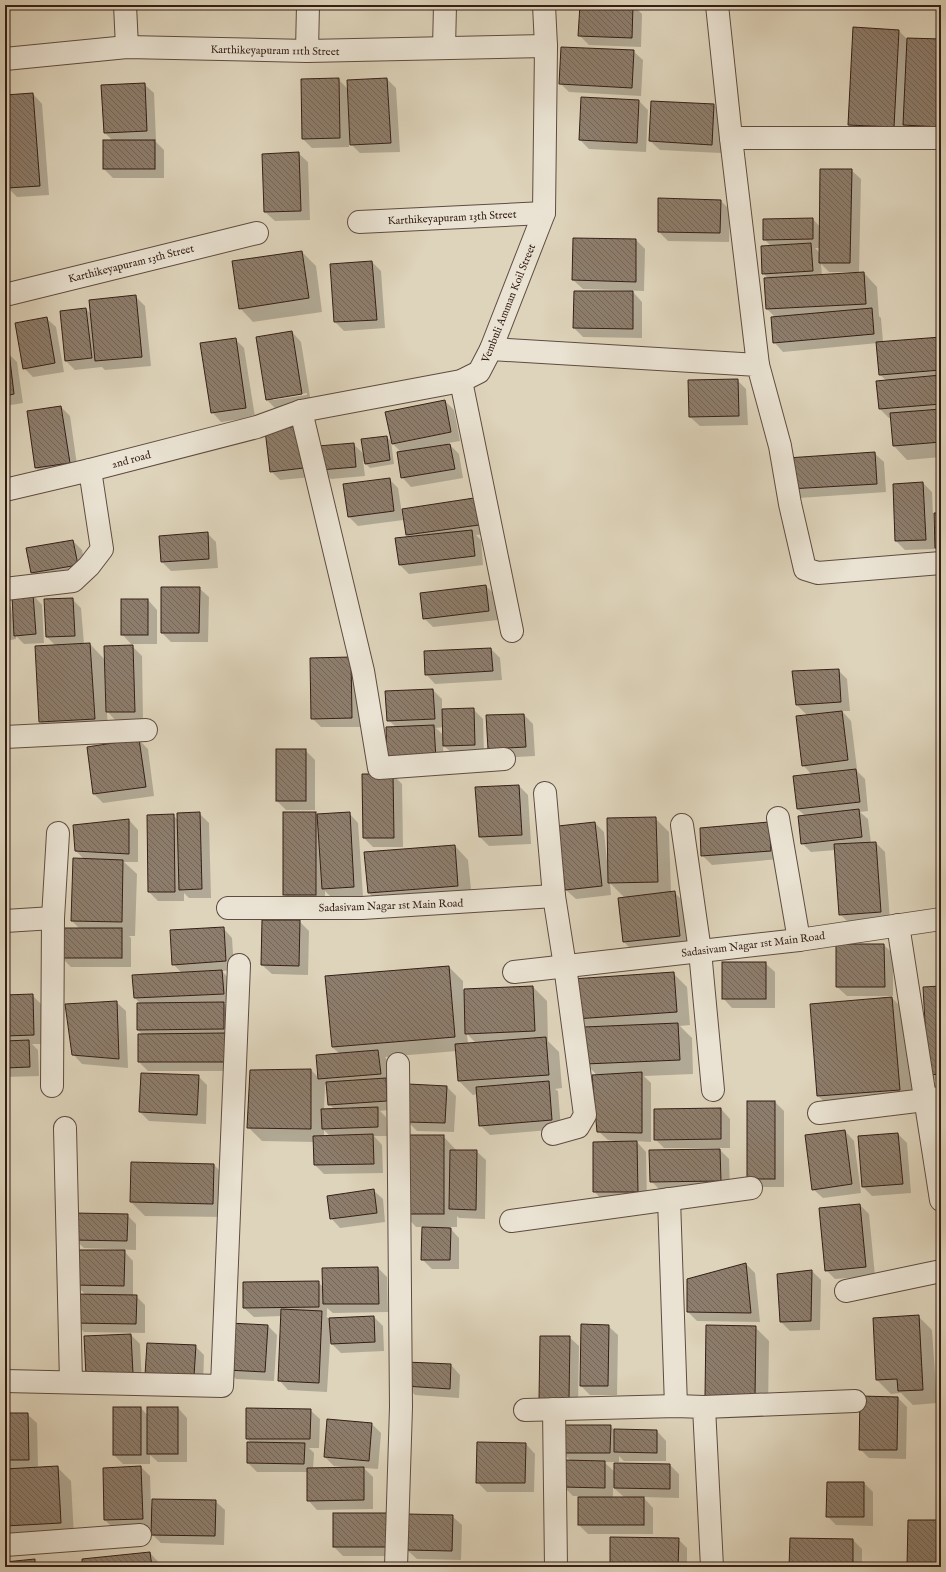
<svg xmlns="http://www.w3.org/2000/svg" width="946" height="1572" font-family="'IM FELL English',serif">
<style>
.shadow{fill:#0003;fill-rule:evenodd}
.building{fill:url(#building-back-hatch);stroke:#351f17}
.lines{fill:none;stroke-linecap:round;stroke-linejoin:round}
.minor-casing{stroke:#5f4c40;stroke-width:24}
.minor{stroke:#eae3d3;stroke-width:22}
.labels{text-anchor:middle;stroke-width:3;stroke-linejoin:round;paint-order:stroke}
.street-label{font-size:11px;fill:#351f17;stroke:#eae3d3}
</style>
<defs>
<pattern id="building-back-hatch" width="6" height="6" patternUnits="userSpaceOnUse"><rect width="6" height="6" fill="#8d7d6c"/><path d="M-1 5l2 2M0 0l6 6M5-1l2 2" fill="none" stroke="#746658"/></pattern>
</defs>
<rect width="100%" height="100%" fill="#ded4bb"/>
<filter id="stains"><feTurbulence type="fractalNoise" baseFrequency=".005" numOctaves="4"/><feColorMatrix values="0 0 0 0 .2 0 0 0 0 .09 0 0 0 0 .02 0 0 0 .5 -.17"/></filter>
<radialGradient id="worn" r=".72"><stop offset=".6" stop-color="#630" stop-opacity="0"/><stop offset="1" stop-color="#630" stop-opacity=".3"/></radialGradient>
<!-- shadow -->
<g class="shadow">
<polygon points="581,5 633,5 642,14 641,47 589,45 579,35"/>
<polygon points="899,31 908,40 908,39 941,40 941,140 863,139 849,125"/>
<polygon points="633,51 643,60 641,96 569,92 560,83"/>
<polygon points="338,79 348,89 387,79 396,88 400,152 360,153 351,144 350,134 349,134 349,147 312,148 303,139"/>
<polygon points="144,84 154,93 156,140 154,140 164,150 164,178 113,178 104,169 113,141 105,133"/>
<polygon points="33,94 42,104 49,195 17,197 8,188 5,148 5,96"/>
<polygon points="639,101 648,110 646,152 589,149 580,140"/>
<polygon points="714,105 723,114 721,153 660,150 650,141"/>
<polygon points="298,153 308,162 310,220 275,221 265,212"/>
<path d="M851,170L861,179L859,273H864L877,287L879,316L881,318L883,342L941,338V457L907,460L894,446L892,418H889L880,409L887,381L880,375L878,343L783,352L774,342L775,317L767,309L765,279H769L763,273L772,247L764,239L813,219L820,227ZM815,248H820V253ZM821,264L829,272H853V274L822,276Z"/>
<polygon points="721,201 730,210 729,242 668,241 659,232"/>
<polygon points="574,239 636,240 645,249 644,291 583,289 573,280"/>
<polygon points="302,252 316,266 322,312 253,322 240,308"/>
<polygon points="372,262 381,271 385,328 344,331 335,322"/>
<polygon points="575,292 633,292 642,302 642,338 583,337 574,328"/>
<polygon points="135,296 145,306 151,366 105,370 102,367 75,370 66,361 86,309 91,314"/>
<polygon points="46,318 56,327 64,372 33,377 24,368"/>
<polygon points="5,325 10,355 17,362 23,403 5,406"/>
<path d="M292,332L301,342L311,403L276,409L267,400ZM307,393V395L273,400V398Z"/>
<polygon points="235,339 244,348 255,417 221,422 212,412"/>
<polygon points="737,380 746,389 748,425 700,426 690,417"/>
<polygon points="445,401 454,410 460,441 448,443 459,454 463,478 411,487 402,477 402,453 393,444"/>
<polygon points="61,407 70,416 78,472 45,477 36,468"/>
<polygon points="266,430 312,477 280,480 271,471"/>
<polygon points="386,437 391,441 394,464 370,468 363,461 365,476 331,479 321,470 353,444 364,454"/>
<polygon points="874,453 884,462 886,492 799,498 790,489"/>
<polygon points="389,479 398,488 403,520 358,526 349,517"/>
<polygon points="923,483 932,492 934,538 936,538 941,514 941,552 935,546 935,549 905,550 896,541"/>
<polygon points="474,499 487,534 476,535 481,540 483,565 409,574 400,565 410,538 407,535"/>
<polygon points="207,533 216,542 218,568 171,571 162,562 160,537"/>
<polygon points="73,541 82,550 87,574 41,582 32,573 27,549"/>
<polygon points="486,586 495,595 498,620 433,627 424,618"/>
<polygon points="199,588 209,597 208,642 171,642 162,633"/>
<polygon points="33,595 42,605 44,643 24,644 16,636 16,639 5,641 5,601 11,607 12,615 14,615"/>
<polygon points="72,599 81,608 84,644 90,644 105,660 132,646 142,656 143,720 116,721 107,711 108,732 54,735 40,722 56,646 47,637 45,600"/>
<polygon points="148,600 157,610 157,644 131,644 122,634"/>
<polygon points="491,649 500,658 502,680 435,684 426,674 425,652"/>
<polygon points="311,659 360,667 361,727 321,727 312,718"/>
<polygon points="838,670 847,679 850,711 842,711 851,721 857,769 855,769 865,779 868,811 860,812 868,819 871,843 876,843 885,852 890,921 849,923 840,914 836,850 811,852 802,843 805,816 798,809 795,777 812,775 803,765 808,716 797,705 793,672"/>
<path d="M433,690L442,699V710L473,709L483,719L484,754L454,755L443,745L444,769L388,720ZM444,727V736L436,728Z"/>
<polygon points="524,715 533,724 535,756 498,758 489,748"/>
<polygon points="139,740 148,749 154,796 103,803 94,794"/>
<polygon points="277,750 305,750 315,760 315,810 286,810 277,801"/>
<polygon points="393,775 402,784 403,847 373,847 364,838"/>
<polygon points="519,786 528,795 531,844 489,846 480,837"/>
<polygon points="199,813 209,823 211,898 189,898 184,893 184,901 158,901 149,892 173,815 178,820"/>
<polygon points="315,813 317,815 349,813 358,823 363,896 332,898 325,891 325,904 293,904 284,894"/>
<polygon points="655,818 669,832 671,893 674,892 684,902 689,945 633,951 624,942 625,898 610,883 611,895 576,899 566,890 595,823 604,832 607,861 609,861"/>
<polygon points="129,820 138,830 138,862 124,862 137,874 135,936 129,936 131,938 131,967 71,967 62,958 80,929 72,921 85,860 76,851"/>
<polygon points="769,823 780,859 712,865 702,855"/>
<polygon points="455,846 468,860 472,899 382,906 369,893"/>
<polygon points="299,921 309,931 308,975 272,974 262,965"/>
<polygon points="223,928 232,938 234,970 222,971 231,981 232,1002 224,1003 233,1012 234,1071 148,1071 139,1062 143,1035 138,1030 141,1004 135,998 182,973 173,964"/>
<polygon points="884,945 893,954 893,996 847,996 837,987"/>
<polygon points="765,963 775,972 775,1008 732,1008 723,998"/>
<path d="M449,967L463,981V990L533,987L547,1001L548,1041L559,1052L562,1088L555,1089L558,1091L561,1129L490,1135L480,1125L478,1094L473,1095L459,1081L457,1051L385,1057L387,1060L389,1083L396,1109L380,1111L386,1117L387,1136H374L382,1145L383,1173L324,1174L315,1165V1142L262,1141L248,1127L311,1070L319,1078L340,1054L332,1047ZM467,1034L476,1043L468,1044ZM325,1084L327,1087L329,1104L334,1109L324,1110ZM324,1130L330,1136H324Z"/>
<polygon points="673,973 687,987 690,1025 680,1026 692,1038 693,1074 644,1076 651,1083 651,1142 636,1141 646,1152 647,1201 603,1201 594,1191 615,1141 608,1140 598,1131 598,1076 586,1064 585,1027 576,1019"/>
<polygon points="941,987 941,1086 929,1075"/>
<polygon points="32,995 41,1004 43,1044 32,1044 38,1050 39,1076 5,1077 5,996"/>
<polygon points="892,998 906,1012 913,1103 832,1109 818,1096"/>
<polygon points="116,1002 126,1011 128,1068 82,1064 73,1054"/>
<polygon points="198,1076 207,1085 206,1124 149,1121 140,1112"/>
<polygon points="447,1087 456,1096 454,1132 417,1131 408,1122"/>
<polygon points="775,1102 784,1111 784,1187 757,1187 748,1178"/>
<polygon points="721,1109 730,1119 730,1148 664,1148 655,1139"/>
<polygon points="845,1131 854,1141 861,1193 823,1198 813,1189"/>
<polygon points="898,1134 907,1143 911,1193 872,1196 863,1187"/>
<polygon points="443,1136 457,1151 476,1151 486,1160 485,1219 459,1218 457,1216 457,1227 449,1227 459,1238 459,1269 432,1269 422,1259 423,1227 416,1227 403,1213"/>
<polygon points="720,1150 729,1159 730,1190 660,1190 651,1181"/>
<polygon points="214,1165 227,1178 227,1217 145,1216 131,1202"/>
<polygon points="373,1190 383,1199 385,1222 340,1228 331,1218"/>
<polygon points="860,1205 869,1214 875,1276 835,1279 826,1270"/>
<polygon points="127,1215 136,1224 136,1250 84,1248 74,1239"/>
<polygon points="124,1251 133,1261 133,1296 136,1296 145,1305 145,1333 84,1332 74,1322 86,1295 75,1284"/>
<polygon points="746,1264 755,1273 760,1322 697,1321 688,1312"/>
<polygon points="378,1268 387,1277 388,1312 333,1313 327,1308 327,1316 326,1316 329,1319 374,1317 383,1326 384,1351 341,1353 330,1342 327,1392 288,1390 279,1380 282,1316 254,1317 244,1308 318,1282 324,1288"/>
<polygon points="812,1271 821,1280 820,1330 790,1331 781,1322"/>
<polygon points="918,1316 932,1330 937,1403 913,1405 901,1393 891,1394 877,1380"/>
<polygon points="582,1325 608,1326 618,1335 617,1395 590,1395 581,1386"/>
<polygon points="268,1326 277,1335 274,1381 236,1379 227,1370"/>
<polygon points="755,1327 769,1341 768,1410 720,1409"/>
<polygon points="131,1335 140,1344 142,1383 96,1385"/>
<polygon points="569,1337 579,1346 578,1408 549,1408"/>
<polygon points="195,1346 204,1355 203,1385 156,1383"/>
<polygon points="451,1365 460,1375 459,1398 415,1395 406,1386"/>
<polygon points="898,1398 907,1407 906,1459 869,1458 860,1449"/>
<polygon points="141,1408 148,1416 178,1408 187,1418 187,1462 158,1462 150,1455 150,1464 123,1464 114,1455"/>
<polygon points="310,1410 320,1419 319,1448 309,1448 314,1453 313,1469 342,1468 342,1467 334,1466 325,1457 372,1424 381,1433 378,1469 364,1468 373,1477 373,1509 317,1510 308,1500 308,1472 257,1472 248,1463 251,1443 247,1438"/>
<polygon points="5,1414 27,1414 37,1423 38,1468 57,1467 71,1481 74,1537 5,1540 5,1470 9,1470 5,1466"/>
<path d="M610,1426L615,1430L657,1431L666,1441V1461H624L619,1456V1462H604L615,1472L670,1465L679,1474V1498L643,1497L653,1508V1534H588L579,1525V1496H573L564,1487L571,1461L562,1452ZM613,1487L625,1498H613Z"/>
<polygon points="526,1444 535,1454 534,1492 487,1492 477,1482"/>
<polygon points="141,1467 150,1476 151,1507 215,1501 225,1510 224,1545 161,1543 152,1534 152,1528 114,1529 105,1520"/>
<polygon points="864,1483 873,1492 873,1526 836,1525 827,1516"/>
<polygon points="452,1516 462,1525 461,1560 417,1559 407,1550"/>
<polygon points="395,1523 395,1556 343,1556 334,1547"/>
<polygon points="678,1539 687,1548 687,1567 611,1567"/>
<polygon points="853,1540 862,1549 862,1567 790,1567"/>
<polygon points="150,1553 163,1567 83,1567"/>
<polygon points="34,1560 41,1567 5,1567 5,1563"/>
</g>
<!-- building -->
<g class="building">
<polygon points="580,5 633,5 632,38 578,36"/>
<polygon points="853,27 899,30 894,127 848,125"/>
<polygon points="907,38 941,39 940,127 903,125"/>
<polygon points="561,47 634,50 632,88 559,84"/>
<polygon points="339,78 340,138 302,139 301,79"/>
<polygon points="387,78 391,143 350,145 347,80"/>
<polygon points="145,83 147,131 104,133 101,85"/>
<polygon points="33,93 40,186 7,188 5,163 5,95"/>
<polygon points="581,97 639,100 637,143 579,140"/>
<polygon points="651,101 714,104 712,145 649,141"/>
<rect x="103" y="140" width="52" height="29"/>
<polygon points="299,152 301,211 264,212 262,154"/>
<polygon points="820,169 852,169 850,263 819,263"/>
<polygon points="658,198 721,200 720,233 658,232"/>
<polygon points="813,218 813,239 763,240 763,219"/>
<polygon points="573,238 636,239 636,282 572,280"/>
<polygon points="811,243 813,271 762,274 761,246"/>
<polygon points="302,251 309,298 239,309 232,261"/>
<polygon points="372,261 377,320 334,322 330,264"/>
<polygon points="864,272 866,304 766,309 764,278"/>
<polygon points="574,291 633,291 633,329 573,328"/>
<polygon points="136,295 142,357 95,361 89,300"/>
<polygon points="86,308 92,358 65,361 60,311"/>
<polygon points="872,308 874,334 773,343 771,317"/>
<polygon points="47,317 55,363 23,369 15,323"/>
<polygon points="292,331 302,394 266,400 256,337"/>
<polygon points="941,337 941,370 879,375 876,342"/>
<polygon points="236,338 246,408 211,413 200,343"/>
<polygon points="5,352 9,352 14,394 5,396"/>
<polygon points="941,375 941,404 879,409 876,381"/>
<polygon points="738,379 739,416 689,417 688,380"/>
<polygon points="445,400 451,432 392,444 385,412"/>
<polygon points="61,406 70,463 35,468 27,411"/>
<polygon points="941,409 941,442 893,446 890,413"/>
<polygon points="299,426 304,468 270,472 265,430"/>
<polygon points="387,436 390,460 365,464 361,439"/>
<polygon points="354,443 356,467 320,470 318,446"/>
<polygon points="450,444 455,469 401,478 397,452"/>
<polygon points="875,452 877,484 789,489 787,458"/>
<polygon points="390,478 394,511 348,517 343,484"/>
<polygon points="923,482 926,540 895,541 893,484"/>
<polygon points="474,498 479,525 406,535 402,509"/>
<polygon points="934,513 941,513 941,548 935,548"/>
<polygon points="472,530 475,556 399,565 395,538"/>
<polygon points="208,532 209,559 161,562 159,536"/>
<polygon points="73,540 78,565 31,573 26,548"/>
<polygon points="486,585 489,611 423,619 420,593"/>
<polygon points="161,587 200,587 199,633 161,633"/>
<polygon points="33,594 36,634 14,636 12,596"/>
<polygon points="73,598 75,636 46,637 44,599"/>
<rect x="121" y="599" width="27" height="36"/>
<polygon points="5,614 8,630 5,631"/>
<polygon points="90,643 95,719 39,722 35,646"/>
<polygon points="133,645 135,712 106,712 104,646"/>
<polygon points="491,648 493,671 425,675 424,651"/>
<polygon points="351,657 352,718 311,719 310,658"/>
<polygon points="839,669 841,702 796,705 792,671"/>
<polygon points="433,689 435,719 387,721 385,691"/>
<polygon points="474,708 475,745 443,746 442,709"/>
<polygon points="842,711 848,760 802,766 796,716"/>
<polygon points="524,714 526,747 488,749 486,715"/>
<polygon points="434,725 436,760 387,762 386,727"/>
<polygon points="139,739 146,787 93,794 87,747"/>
<rect x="276" y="749" width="30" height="52"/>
<polygon points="856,769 860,802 797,809 793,776"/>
<polygon points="362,774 393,774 394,838 363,838"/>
<polygon points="519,785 522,835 479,837 475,787"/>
<polygon points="859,809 862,837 801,844 798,816"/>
<polygon points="200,812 202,889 179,890 177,813"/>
<rect x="283" y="812" width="33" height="83"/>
<polygon points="350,812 354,887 322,889 317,814"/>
<polygon points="174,814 175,892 148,892 147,815"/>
<polygon points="656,817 658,882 608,883 607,818"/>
<polygon points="129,819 129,854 75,851 73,825"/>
<polygon points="595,822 602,886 565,890 558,826"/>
<polygon points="769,822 771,851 701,856 700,828"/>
<polygon points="876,842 881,912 839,915 834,844"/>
<polygon points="455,845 458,886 368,893 364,852"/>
<polygon points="73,858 123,860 122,922 71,921"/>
<polygon points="675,891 680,936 623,942 618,898"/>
<polygon points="262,920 300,920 299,966 261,965"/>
<polygon points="224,927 226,961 172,965 170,930"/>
<rect x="61" y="928" width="61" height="30"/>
<polygon points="836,944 884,944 885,987 836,987"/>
<rect x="722" y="962" width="44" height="37"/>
<polygon points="449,966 455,1037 332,1047 325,976"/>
<polygon points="222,970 224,994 134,998 132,975"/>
<polygon points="674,972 677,1012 575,1019 572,979"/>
<polygon points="533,986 535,1031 465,1034 464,989"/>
<polygon points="941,986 941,1074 928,1075 923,987"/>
<polygon points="33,994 34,1035 5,1036 5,995"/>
<polygon points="892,997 900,1090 817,1096 810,1004"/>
<polygon points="117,1001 119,1059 72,1055 65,1004"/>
<polygon points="224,1002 224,1029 137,1030 137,1003"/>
<polygon points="678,1023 680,1060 585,1064 584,1027"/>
<polygon points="225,1033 225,1062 138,1062 138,1034"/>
<polygon points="546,1037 549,1075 458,1081 455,1044"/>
<polygon points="29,1040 30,1067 5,1068 5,1041"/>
<polygon points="378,1050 381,1074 318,1079 316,1055"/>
<polygon points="311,1069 311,1129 247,1128 250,1070"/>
<polygon points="642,1072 642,1133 597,1132 592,1075"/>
<polygon points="141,1073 199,1075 197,1115 139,1112"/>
<polygon points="386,1078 387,1101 328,1105 326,1082"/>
<polygon points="549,1081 552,1120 479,1126 476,1087"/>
<polygon points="408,1084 447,1086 445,1123 407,1122"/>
<rect x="747" y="1101" width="28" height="78"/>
<polygon points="378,1107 378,1127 322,1129 321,1109"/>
<polygon points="721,1108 721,1139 654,1140 654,1109"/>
<polygon points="845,1130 852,1184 812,1190 805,1135"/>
<polygon points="898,1133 903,1184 862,1187 858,1136"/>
<polygon points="373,1134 374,1164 314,1165 313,1136"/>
<rect x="402" y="1135" width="42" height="79"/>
<polygon points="637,1141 638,1192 593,1192 593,1142"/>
<polygon points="720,1149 721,1181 650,1182 649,1150"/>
<polygon points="450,1150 477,1150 476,1210 449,1209"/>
<polygon points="131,1162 214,1164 213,1204 130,1202"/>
<polygon points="374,1189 377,1213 330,1219 327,1196"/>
<polygon points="860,1204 866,1267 825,1271 819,1208"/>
<polygon points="74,1213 128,1214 127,1241 73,1240"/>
<polygon points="422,1227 451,1228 450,1260 421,1260"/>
<polygon points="75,1250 125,1250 124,1286 74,1285"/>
<polygon points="746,1263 751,1313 687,1312 687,1279"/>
<polygon points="378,1267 379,1304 323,1304 322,1268"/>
<polygon points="812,1270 811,1321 780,1322 777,1274"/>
<polygon points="319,1281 319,1307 243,1308 243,1282"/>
<polygon points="74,1294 137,1295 136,1324 73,1323"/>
<polygon points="281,1309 322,1311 319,1383 278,1381"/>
<polygon points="919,1315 923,1390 898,1391 897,1379 876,1380 873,1318"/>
<polygon points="374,1316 375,1342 331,1344 329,1318"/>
<polygon points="229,1323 268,1325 265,1372 226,1370"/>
<polygon points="581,1324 609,1325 608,1386 580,1386"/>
<polygon points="706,1325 756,1326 755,1397 705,1396"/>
<polygon points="131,1334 133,1374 86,1376 84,1336"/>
<polygon points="540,1336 570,1336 569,1399 539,1399"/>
<polygon points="147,1343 196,1345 194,1376 145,1375"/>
<polygon points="406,1362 451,1364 450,1389 405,1386"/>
<polygon points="860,1396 898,1397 897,1450 859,1450"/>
<rect x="113" y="1407" width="28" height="48"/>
<rect x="147" y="1407" width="31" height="47"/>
<polygon points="246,1408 311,1409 310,1439 246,1439"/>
<polygon points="5,1413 28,1413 29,1460 5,1460"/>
<polygon points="327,1419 372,1423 369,1461 324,1457"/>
<polygon points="561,1425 611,1425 610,1453 561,1453"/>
<polygon points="614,1429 657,1430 657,1453 614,1452"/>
<polygon points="247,1442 305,1443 304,1464 247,1463"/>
<polygon points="477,1442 526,1443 525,1483 476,1483"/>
<polygon points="563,1460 605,1461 605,1488 563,1487"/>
<polygon points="614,1463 670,1464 670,1489 614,1488"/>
<polygon points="58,1466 61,1523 5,1526 5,1469"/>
<polygon points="141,1466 143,1519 104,1520 103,1468"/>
<polygon points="364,1467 364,1500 307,1501 307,1468"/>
<polygon points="827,1482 864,1482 864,1517 826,1517"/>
<rect x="578" y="1497" width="66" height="28"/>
<polygon points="152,1499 216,1500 215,1536 151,1535"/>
<rect x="333" y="1513" width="54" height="34"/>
<polygon points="407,1514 453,1515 452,1551 406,1550"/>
<polygon points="908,1520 941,1520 941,1567 907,1567"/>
<polygon points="610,1537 679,1538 678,1567 610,1567"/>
<polygon points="790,1538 853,1539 853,1567 789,1567"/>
<polygon points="150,1552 152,1567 82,1567 82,1559"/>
<polygon points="35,1559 35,1567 5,1567 5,1562"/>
</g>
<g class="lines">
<defs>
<g id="minor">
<polyline points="125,5 127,47"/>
<polyline points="717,5 731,138 758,365"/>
<polyline points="444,48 445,5"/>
<polyline points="307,51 308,5"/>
<polyline points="5,59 127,47 307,51 546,46"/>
<polyline points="731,138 941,138"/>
<polyline points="359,222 544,213"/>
<polyline points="5,295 257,233"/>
<polyline points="491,349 758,365 780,446 790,504 805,569 818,573 941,563"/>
<polyline points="461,381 512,631"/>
<polyline points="301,411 363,671 379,768 504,759"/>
<polyline points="5,490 90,470 257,427 301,411 461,381 479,372 491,349 544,213 546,46 544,5"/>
<polyline points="5,589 73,581 89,566 102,549 90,470"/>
<polyline points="5,737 146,730"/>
<polyline points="545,793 554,896 565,966 585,1115 578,1127 553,1134"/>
<polyline points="778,818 799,940"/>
<polyline points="682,825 700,951 713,1090"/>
<polyline points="228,908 362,908 554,896"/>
<polyline points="5,921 53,918"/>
<polyline points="898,925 941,1200"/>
<polyline points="514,972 799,940 941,919"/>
<polyline points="52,1086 53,918 58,833"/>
<polyline points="819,1113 941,1098"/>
<polyline points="65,1128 71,1382"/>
<polyline points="669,1199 676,1406"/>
<polyline points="511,1221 751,1188"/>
<polyline points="846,1291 941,1271"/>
<polyline points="5,1381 222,1386 239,965"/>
<polyline points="704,1407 855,1401"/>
<polyline points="554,1409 556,1567"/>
<polyline points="525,1410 676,1406 704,1407 712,1567"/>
<polyline points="5,1545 140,1535"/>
<polyline points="396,1567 401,1407 398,1064"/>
</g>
</defs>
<!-- minor casing -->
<use href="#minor" class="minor-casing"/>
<!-- minor -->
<use href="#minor" class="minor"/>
</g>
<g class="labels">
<!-- street labels -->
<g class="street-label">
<text transform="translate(275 50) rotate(1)" y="4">Karthikeyapuram 11th Street</text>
<text transform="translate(452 217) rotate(-3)" y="4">Karthikeyapuram 13th Street</text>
<text transform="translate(131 263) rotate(-14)" y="4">Karthikeyapuram 13th Street</text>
<text transform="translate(508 303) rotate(-68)" y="4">Vembuli Amman Koil Street</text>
<text transform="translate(131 459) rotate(-15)" y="4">2nd road</text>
<text transform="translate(391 905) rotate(-2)" y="4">Sadasivam Nagar 1st Main Road</text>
<text transform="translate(753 944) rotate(-7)" y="4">Sadasivam Nagar 1st Main Road</text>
</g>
</g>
<!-- margin -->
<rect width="946" height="1572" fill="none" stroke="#ded4bb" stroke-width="20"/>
<rect x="6" y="6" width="934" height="1560" fill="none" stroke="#351f17" stroke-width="2"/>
<rect x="10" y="10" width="926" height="1552" fill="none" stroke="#351f17"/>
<rect width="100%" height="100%" filter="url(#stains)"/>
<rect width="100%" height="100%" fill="url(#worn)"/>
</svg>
